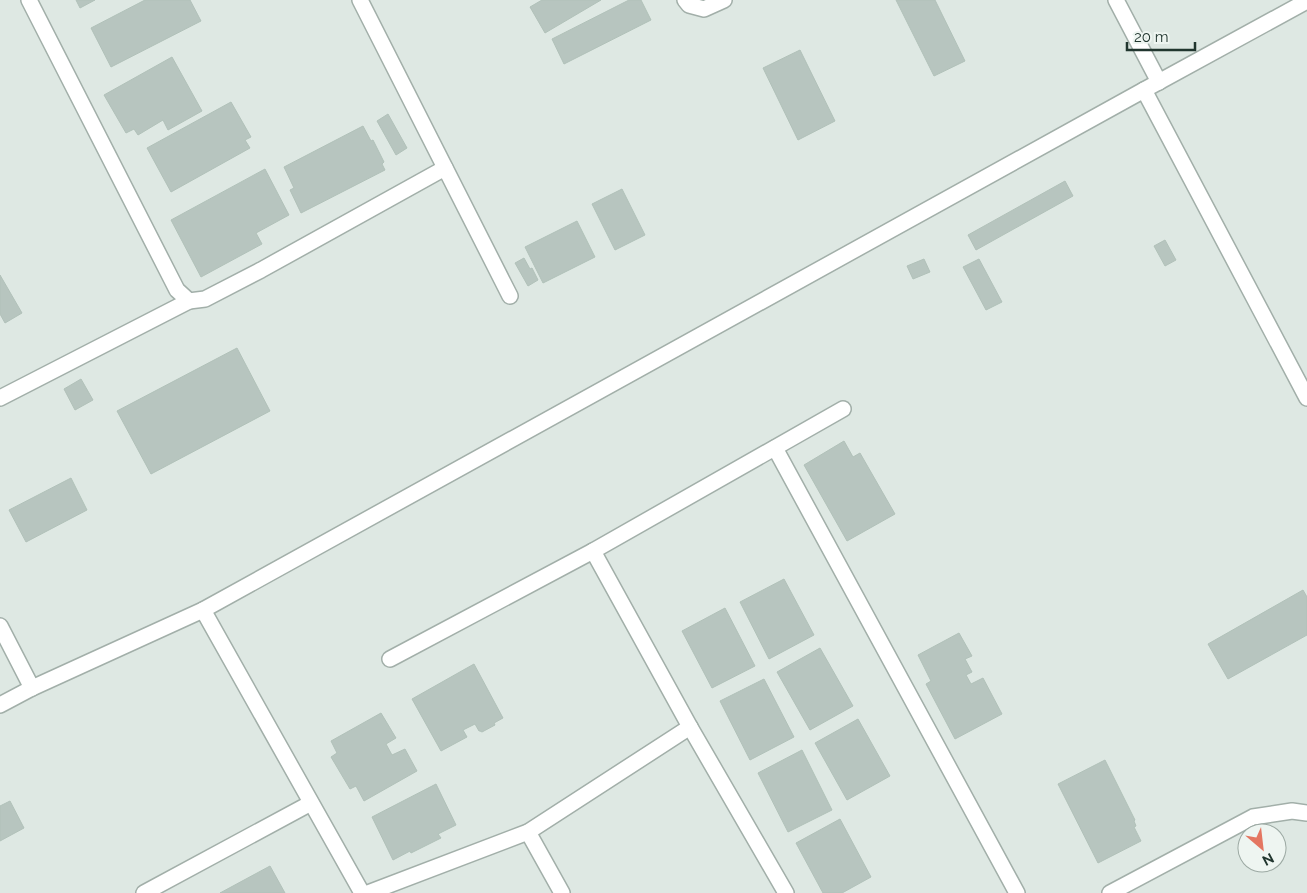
<svg xmlns="http://www.w3.org/2000/svg" width="1307" height="893" font-family="Raleway,sans-serif">
<style>
.building{fill:#b7c5bf;stroke:#b1c1b9}
.lines{fill:none;stroke-linecap:round;stroke-linejoin:round}
.minor-casing{stroke:#a2afa9;stroke-width:18}
.minor{stroke:#fff;stroke-width:15}
</style>
<rect width="100%" height="100%" fill="#dee8e3"/>
<!-- building -->
<g class="building">
<polygon points="76,0 95,0 80,8"/>
<polygon points="145,0 190,0 201,21 111,67 91,28"/>
<polygon points="542,0 601,0 545,33 530,7"/>
<polygon points="629,0 641,0 651,20 564,64 552,39"/>
<polygon points="896,0 935,0 965,61 934,76"/>
<polygon points="800,50 835,121 798,140 763,68"/>
<polygon points="172,57 202,111 168,130 163,120 138,135 134,129 126,133 104,95"/>
<polygon points="231,102 251,137 245,140 250,148 171,192 147,148"/>
<polygon points="388,114 407,148 396,155 377,121"/>
<polygon points="363,126 371,141 373,140 384,162 382,164 385,170 301,213 290,190 294,188 284,167"/>
<polygon points="265,169 289,215 256,233 262,244 201,277 171,220"/>
<polygon points="1065,181 1073,196 976,250 968,235"/>
<polygon points="622,189 645,235 615,250 592,204"/>
<polygon points="577,221 595,257 543,283 525,247"/>
<polygon points="1165,240 1176,260 1165,266 1154,246"/>
<polygon points="524,258 530,269 532,268 538,280 528,286 515,263"/>
<polygon points="924,259 930,272 913,279 907,266"/>
<polygon points="979,259 1002,302 986,310 963,267"/>
<polygon points="0,275 22,313 5,323 0,314"/>
<polygon points="237,348 270,411 151,474 117,411"/>
<polygon points="81,379 93,400 75,410 64,389"/>
<polygon points="844,441 853,457 860,453 895,514 847,541 804,465"/>
<polygon points="71,478 87,510 26,542 9,510"/>
<polygon points="784,579 814,635 769,659 740,602"/>
<polygon points="1303,590 1307,597 1307,635 1228,679 1208,644"/>
<polygon points="725,608 755,666 712,688 682,631"/>
<polygon points="959,633 972,656 965,659 972,672 966,675 971,684 983,678 1002,714 955,739 926,684 931,681 918,655"/>
<polygon points="820,648 853,706 810,730 777,672"/>
<polygon points="474,664 503,718 494,723 495,725 482,732 480,731 479,731 475,724 463,730 467,737 441,751 412,699"/>
<polygon points="764,679 794,737 750,760 720,701"/>
<polygon points="381,713 396,738 386,744 392,755 405,749 417,771 364,801 356,786 350,789 331,757 337,753 331,741"/>
<polygon points="858,719 890,776 847,800 815,743"/>
<polygon points="802,750 832,810 788,832 758,773"/>
<polygon points="1105,760 1135,820 1134,821 1136,826 1134,827 1141,841 1098,863 1058,784"/>
<polygon points="436,784 456,825 438,834 441,838 411,853 410,851 393,860 372,817"/>
<polygon points="10,801 24,828 0,841 0,806"/>
<polygon points="840,819 871,877 842,893 823,893 796,843"/>
<polygon points="270,866 285,893 220,893"/>
</g>
<g class="lines">
<defs>
<g id="minor">
<polyline points="29,0 177,290 189,301 205,299 261,270 445,168"/>
<polyline points="360,0 510,296"/>
<polyline points="685,0 689,5 704,9 724,0"/>
<polyline points="1116,0 1159,82"/>
<polyline points="1144,90 1307,1"/>
<polyline points="0,398 189,301"/>
<polyline points="775,448 1017,893"/>
<polyline points="593,551 690,727 786,893"/>
<polyline points="203,610 362,893"/>
<polyline points="0,626 32,688"/>
<polyline points="390,659 593,551 843,409"/>
<polyline points="0,705 32,688 203,610 1144,90 1307,398"/>
<polyline points="528,832 562,893"/>
<polyline points="144,893 311,803"/>
<polyline points="368,893 528,832 690,727"/>
<polyline points="1110,893 1253,817 1292,811 1307,813"/>
</g>
</defs>
<!-- minor casing -->
<use href="#minor" class="minor-casing"/>
<!-- minor -->
<use href="#minor" class="minor"/>
</g>
<!-- north arrow -->
<g transform="translate(1262 848) rotate(152)"><circle r="24" fill="#eef5f1" stroke="#9ca9a3"/>
<path d="M0-4L9 19L0 12L-9 19Z" fill="#e47661"/>
<text y="-8" font-size="14" font-weight="bold" text-anchor="middle" fill="#21362f">N</text>
</g>
<!-- scale -->
<path d="M1127 42v8h68v-8" fill="none" stroke="#21362f" stroke-width="2.5"/>
<text x="1134" y="42" font-size="15" fill="#21362f" stroke="#eef5f1" stroke-width="4" paint-order="stroke">20 m</text>
</svg>
